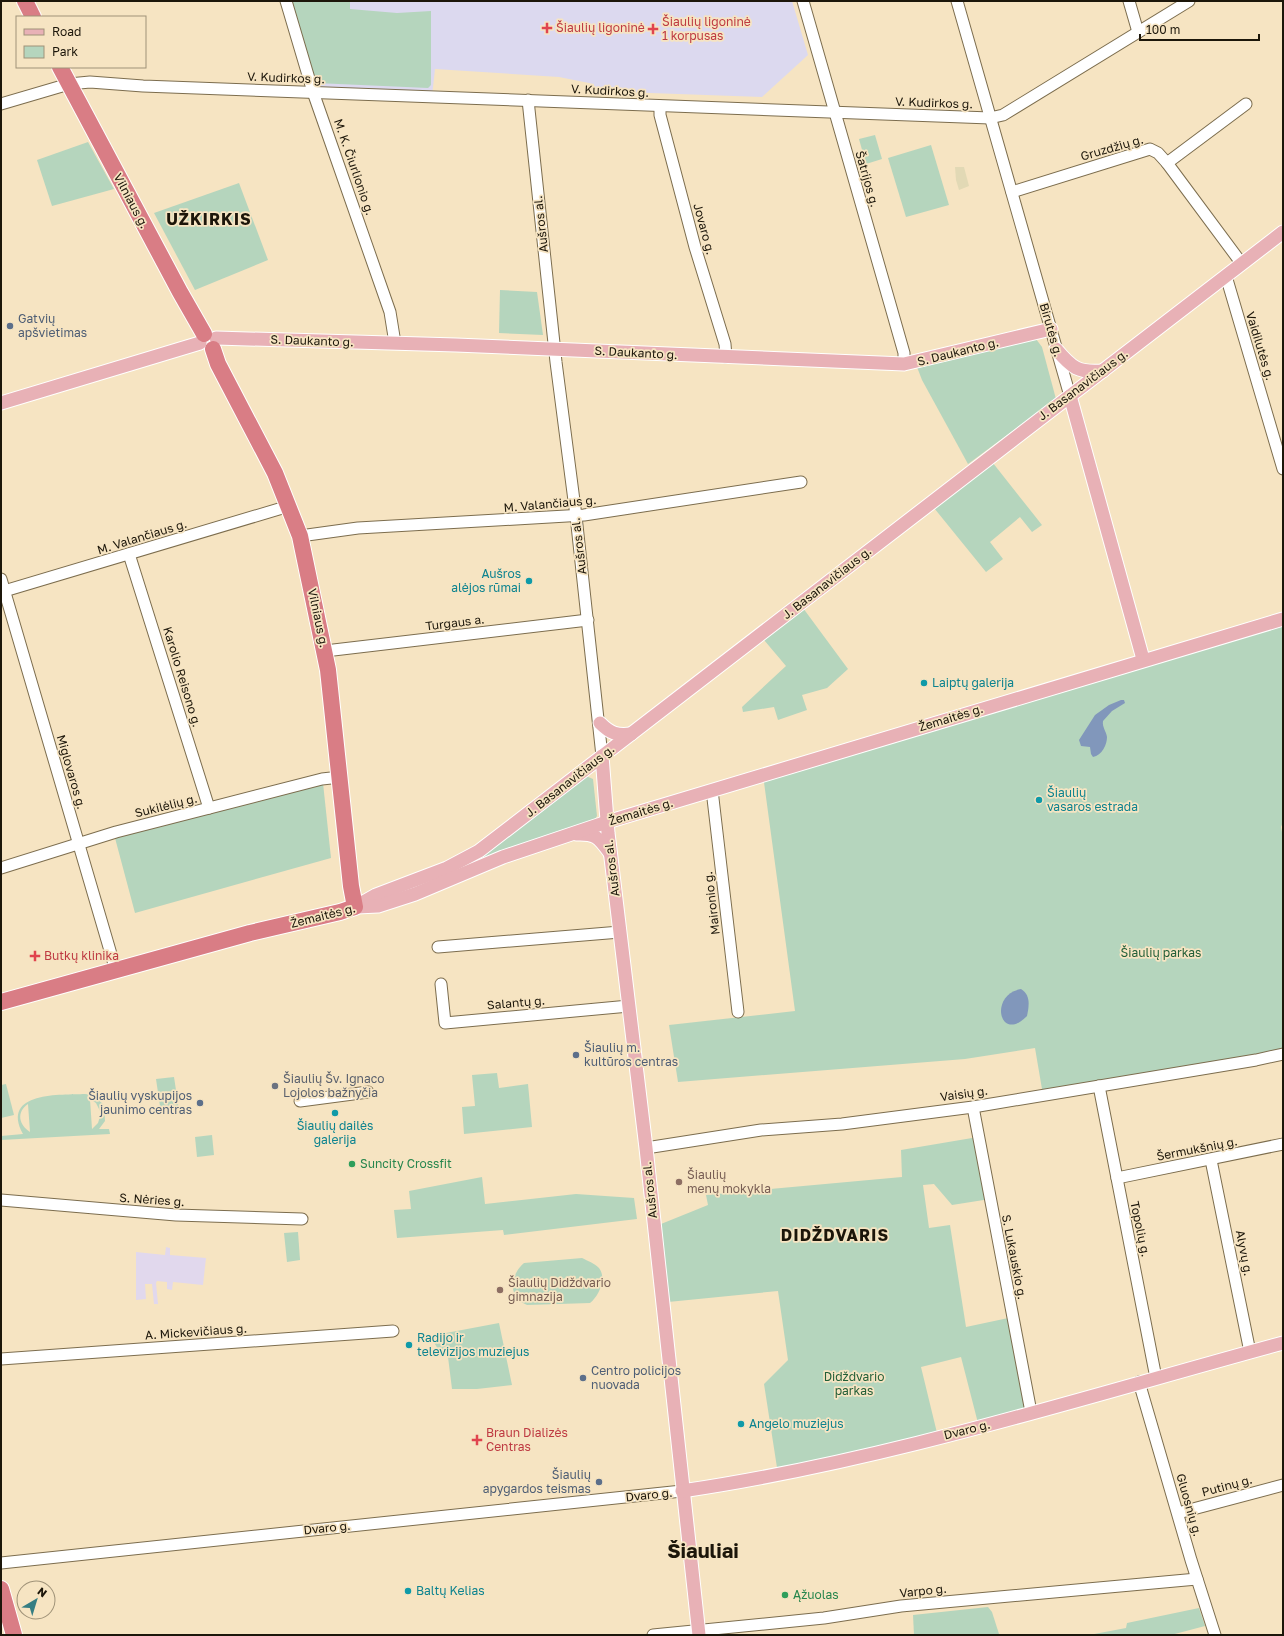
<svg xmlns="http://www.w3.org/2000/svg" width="1284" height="1636" font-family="'Golos Text',sans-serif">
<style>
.industrial{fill:#e1d8ed}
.medical{fill:#dcd9ef}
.green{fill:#b5d5bd;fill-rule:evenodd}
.sand{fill:#e2d9b5}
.water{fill:#8197bb}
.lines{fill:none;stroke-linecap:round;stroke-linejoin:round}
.minor-casing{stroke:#7c6d4e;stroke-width:13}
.major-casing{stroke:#fff;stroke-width:15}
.highway-casing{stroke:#fff;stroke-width:18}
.minor{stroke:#fff;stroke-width:11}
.major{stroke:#e8b1b6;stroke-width:13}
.highway{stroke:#d97d85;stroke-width:16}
.health-dot{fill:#e0444e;stroke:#f6e4c2;stroke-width:1.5}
.service-dot{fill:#5c6f8a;stroke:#f6e4c2;stroke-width:1.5}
.culture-dot{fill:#0f9aa8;stroke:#f6e4c2;stroke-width:1.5}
.worship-dot{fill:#6b7280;stroke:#f6e4c2;stroke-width:1.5}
.leisure-dot{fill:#2e9e5b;stroke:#f6e4c2;stroke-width:1.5}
.education-dot{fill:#8d6e63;stroke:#f6e4c2;stroke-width:1.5}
.labels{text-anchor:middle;stroke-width:3.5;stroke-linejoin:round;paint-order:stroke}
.health-label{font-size:12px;fill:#be3a42;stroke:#f6e4c2;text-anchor:start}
.street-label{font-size:12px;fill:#1c160a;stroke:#f6e4c2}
.service-label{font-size:12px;fill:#4e5e75;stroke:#f6e4c2;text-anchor:start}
.culture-label{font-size:12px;fill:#0d838f;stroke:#f6e4c2;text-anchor:start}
.park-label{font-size:12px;fill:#225e37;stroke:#f6e4c2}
.worship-label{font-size:12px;fill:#5b616d;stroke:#f6e4c2;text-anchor:start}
.leisure-label{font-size:12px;fill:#27864d;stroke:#f6e4c2;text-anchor:start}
.education-label{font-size:12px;fill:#785e54;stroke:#f6e4c2;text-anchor:start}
.district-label{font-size:16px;font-weight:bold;letter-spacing:1px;fill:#1c160a;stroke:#f6e4c2}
.town-label{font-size:20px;font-weight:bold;fill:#1c160a;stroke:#f6e4c2}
</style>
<rect width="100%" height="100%" fill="#f6e4c2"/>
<!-- industrial -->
<polygon class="industrial" points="166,1247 170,1248 170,1255 206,1258 203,1285 173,1282 172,1290 167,1289 167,1282 157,1281 156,1283 158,1304 154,1304 152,1284 145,1284 146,1299 136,1300 136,1252 165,1255"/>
<!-- medical -->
<polygon class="medical" points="286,1 792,1 808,55 762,97 594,91 594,84 559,77 435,69 432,96 313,92"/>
<!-- green -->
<g class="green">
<polygon points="291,1 350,1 350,9 397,13 431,11 431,85 428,88 316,83"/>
<polygon points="875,135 882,159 866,164 859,139"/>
<polygon points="88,142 114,189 52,206 37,160"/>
<polygon points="931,145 949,205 906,217 888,158"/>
<polygon points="239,183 268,260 195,290 154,213"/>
<polygon points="500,290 537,292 543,335 499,333"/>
<polygon points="1036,339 1042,347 1056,399 968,464 922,380 917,367"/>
<polygon points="989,458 1042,525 1032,532 1020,517 990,542 1003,559 986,572 930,503"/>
<polygon points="803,608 848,669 827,688 802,695 807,710 778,720 774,707 743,712 742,707 786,666 764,640"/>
<polygon points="1283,619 1283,822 1281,827 1283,837 1283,1054 1043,1095 1035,1048 965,1059 678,1082 669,1025 795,1011 763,775"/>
<polygon points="586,776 593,779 597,816 593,822 482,858 481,856"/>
<polygon points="323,783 331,858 135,913 115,838"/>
<polygon points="497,1073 499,1088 528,1084 532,1127 464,1134 462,1107 475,1106 472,1075"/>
<polygon points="174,1077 179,1110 161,1113 156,1079"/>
<polygon points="6,1084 14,1115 1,1118 1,1085"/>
<path d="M85,1094L93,1095L104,1105L105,1121L99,1129H109L110,1134L1,1140V1136L23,1134C0,1091 62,1095 85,1094ZM90,1099L96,1103L101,1113L98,1123L92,1129ZM28,1104L30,1132C19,1125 16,1112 28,1104Z"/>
<polygon points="212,1135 214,1155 197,1157 195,1137"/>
<polygon points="978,1137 990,1199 952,1205 934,1184 923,1185 929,1228 950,1225 966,1327 1013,1317 1031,1412 979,1427 961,1357 921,1367 938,1437 778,1474 764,1384 788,1360 778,1291 668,1302 661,1224 708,1205 706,1195 902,1177 901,1150"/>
<polygon points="482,1177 485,1204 576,1194 634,1198 637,1219 504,1235 503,1230 397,1238 394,1210 411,1209 409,1191"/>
<polygon points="298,1232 300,1260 287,1262 284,1233"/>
<path d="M582,1258C588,1261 594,1263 599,1268C607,1278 599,1296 590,1303L527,1305C507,1297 510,1275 524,1263Z"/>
<polygon points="499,1323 512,1385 477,1389 452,1389 447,1349 438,1349 430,1336"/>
<polygon points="988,1607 992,1612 999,1634 914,1635 913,1615"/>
<polygon points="1199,1608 1205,1626 1171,1635 1089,1635 1126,1628 1127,1623"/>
</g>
<!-- sand -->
<polygon class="sand" points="955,167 964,167 969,186 959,190 956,180"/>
<!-- water -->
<g class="water">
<path d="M1121,700H1124L1125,703L1112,711L1103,721C1102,727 1106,731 1107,737C1107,745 1102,755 1093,757L1091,754L1090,747L1081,746L1079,740L1095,715L1109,705Z"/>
<path d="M1021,989C1031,995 1029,1006 1027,1016C1000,1044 988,995 1021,989Z"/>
</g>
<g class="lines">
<defs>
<g id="minor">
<polyline points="286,1 313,92 390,312 395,343"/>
<polyline points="803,1 890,304 904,353 904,364"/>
<polyline points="957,1 1070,396"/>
<polyline points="1129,1 1138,32"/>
<polyline points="528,100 556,362 576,516 602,756"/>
<polyline points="1,104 69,84 90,82 143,86 990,118 1003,115 1189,1"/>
<polyline points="660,106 660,115 695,247 725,344 726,357"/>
<polyline points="1167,163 1242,264"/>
<polyline points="1012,192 1150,149 1158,153 1167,163 1246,104"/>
<polyline points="1226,276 1283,469"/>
<polyline points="300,536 358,528 584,515 801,482"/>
<polyline points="129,554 209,808"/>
<polyline points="1,579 116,971"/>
<polyline points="1,592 289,506"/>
<polyline points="325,651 588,620"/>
<polyline points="712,790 738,1012"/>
<polyline points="1,868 116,832 322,779 340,777"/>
<polyline points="438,947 620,932"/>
<polyline points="441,984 445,1023 629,1006"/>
<polyline points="1099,1086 1156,1378"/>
<polyline points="300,1101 368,1092"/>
<polyline points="973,1107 1031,1412"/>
<polyline points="646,1148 761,1130 842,1124 973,1107 1256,1060 1283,1054"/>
<polyline points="1211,1160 1250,1352"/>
<polyline points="1117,1178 1283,1144"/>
<polyline points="1,1200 176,1215 302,1219"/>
<polyline points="1,1359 393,1331"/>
<polyline points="1139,1382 1191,1560 1215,1635"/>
<polyline points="1178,1513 1283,1485"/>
<polyline points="1,1563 682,1491"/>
<polyline points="653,1635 824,1618 901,1606 1197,1579"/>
</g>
<g id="major">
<polyline points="216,338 456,345 904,364 1051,329"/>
<path d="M1056,349C1072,368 1078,373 1103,371"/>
<polyline points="1070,396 1143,659"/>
<polyline points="1,403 200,343"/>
<path d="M600,723C610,733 617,736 631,734"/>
<polyline points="602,756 608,833 646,1148 699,1635"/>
<path d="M576,834C596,833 599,838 610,853"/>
<polyline points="355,907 376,895 447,868 479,851 1283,232"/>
<polyline points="357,907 378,906 415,894 503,857 607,822 1283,619"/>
<path d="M682,1491C886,1461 1084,1397 1283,1343"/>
</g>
<g id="highway">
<polyline points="25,1 33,17"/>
<polyline points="60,67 180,292 204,334"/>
<polyline points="1,1002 250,933 340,912 355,907 351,886 328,670 300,536 275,473 218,364 213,349"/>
<polyline points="1,1589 14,1635"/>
</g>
</defs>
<!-- minor casing -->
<use href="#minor" class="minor-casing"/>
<!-- major casing -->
<use href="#major" class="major-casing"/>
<!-- highway casing -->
<use href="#highway" class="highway-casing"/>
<!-- minor -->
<use href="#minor" class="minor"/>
<!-- major -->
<use href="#major" class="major"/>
<!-- highway -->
<use href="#highway" class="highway"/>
</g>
<!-- markers -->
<g class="health-dot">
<path d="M545 22h4v4h4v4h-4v4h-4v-4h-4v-4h4z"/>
<path d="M651 23h4v4h4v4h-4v4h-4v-4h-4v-4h4z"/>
<path d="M33 950h4v4h4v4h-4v4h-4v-4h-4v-4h4z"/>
<path d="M475 1434h4v4h4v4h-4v4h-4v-4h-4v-4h4z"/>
</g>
<g class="service-dot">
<circle cx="10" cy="326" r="4"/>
<circle cx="576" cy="1055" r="4"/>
<circle cx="200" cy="1103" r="4"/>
<circle cx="583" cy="1378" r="4"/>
<circle cx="599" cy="1482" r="4"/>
</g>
<g class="culture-dot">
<circle cx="529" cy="581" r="4"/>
<circle cx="924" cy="683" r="4"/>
<circle cx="1039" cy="800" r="4"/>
<circle cx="335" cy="1113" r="4"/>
<circle cx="409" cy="1345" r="4"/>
<circle cx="741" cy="1424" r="4"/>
<circle cx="408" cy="1591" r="4"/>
</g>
<circle class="worship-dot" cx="275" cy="1086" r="4"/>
<g class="leisure-dot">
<circle cx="352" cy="1164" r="4"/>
<circle cx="785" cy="1595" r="4"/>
</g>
<g class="education-dot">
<circle cx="679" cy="1182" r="4"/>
<circle cx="500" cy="1290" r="4"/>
</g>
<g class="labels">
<!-- health labels -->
<g class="health-label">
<text x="662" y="26">Šiaulių ligoninė<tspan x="662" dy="14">1 korpusas</tspan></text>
<text x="556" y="32">Šiaulių ligoninė</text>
<text x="44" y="960">Butkų klinika</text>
<text x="486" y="1437">Braun Dializės<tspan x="486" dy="14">Centras</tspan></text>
</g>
<!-- street labels -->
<g class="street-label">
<text transform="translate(286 78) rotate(2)" y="4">V. Kudirkos g.</text>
<text transform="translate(610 91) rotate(3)" y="4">V. Kudirkos g.</text>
<text transform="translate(934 103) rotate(2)" y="4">V. Kudirkos g.</text>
<text transform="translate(1112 148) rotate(-16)" y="4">Gruzdžių g.</text>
<text transform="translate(354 167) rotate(71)" y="4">M. K. Čiurlionio g.</text>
<text transform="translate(867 179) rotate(74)" y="4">Šatrijos g.</text>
<text transform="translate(131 201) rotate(62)" y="4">Vilniaus g.</text>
<text transform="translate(541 224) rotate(-96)" y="4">Aušros al.</text>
<text transform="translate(704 229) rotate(75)" y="4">Jovaro g.</text>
<text transform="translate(1051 330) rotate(74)" y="4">Birutės g.</text>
<text transform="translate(312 341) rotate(2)" y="4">S. Daukanto g.</text>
<text transform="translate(1260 346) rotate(73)" y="4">Vaidilutės g.</text>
<text transform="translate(958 352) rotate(-14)" y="4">S. Daukanto g.</text>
<text transform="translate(636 353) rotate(3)" y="4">S. Daukanto g.</text>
<text transform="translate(1083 385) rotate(-37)" y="4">J. Basanavičiaus g.</text>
<text transform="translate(550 504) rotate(-5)" y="4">M. Valančiaus g.</text>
<text transform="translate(142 537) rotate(-17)" y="4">M. Valančiaus g.</text>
<text transform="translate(579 546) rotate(-97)" y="4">Aušros al.</text>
<text transform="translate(827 583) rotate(-38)" y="4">J. Basanavičiaus g.</text>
<text transform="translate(318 618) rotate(78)" y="4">Vilniaus g.</text>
<text transform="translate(455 623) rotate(-7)" y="4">Turgaus a.</text>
<text transform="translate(182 677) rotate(73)" y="4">Karolio Reisono g.</text>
<text transform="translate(951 718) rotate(-17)" y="4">Žemaitės g.</text>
<text transform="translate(71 772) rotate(74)" y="4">Miglovaros g.</text>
<text transform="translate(570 781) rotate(-38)" y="4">J. Basanavičiaus g.</text>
<text transform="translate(166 806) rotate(-14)" y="4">Sukilėlių g.</text>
<text transform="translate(641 812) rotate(-17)" y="4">Žemaitės g.</text>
<text transform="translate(612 868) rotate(-97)" y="4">Aušros al.</text>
<text transform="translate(712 903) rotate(-97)" y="4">Maironio g.</text>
<text transform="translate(323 916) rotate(-14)" y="4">Žemaitės g.</text>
<text transform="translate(516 1003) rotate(-5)" y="4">Salantų g.</text>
<text transform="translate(964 1094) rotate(-8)" y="4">Vaisių g.</text>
<text transform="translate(1197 1149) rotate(-11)" y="4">Šermukšnių g.</text>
<text transform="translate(650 1190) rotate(-96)" y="4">Aušros al.</text>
<text transform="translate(152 1200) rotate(4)" y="4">S. Nėries g.</text>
<text transform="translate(1140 1229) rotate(78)" y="4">Topolių g.</text>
<text transform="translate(1244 1253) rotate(79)" y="4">Alyvų g.</text>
<text transform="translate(1014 1257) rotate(79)" y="4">S. Lukauskio g.</text>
<text transform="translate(196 1332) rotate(-4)" y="4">A. Mickevičiaus g.</text>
<text transform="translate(967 1430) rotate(-14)" y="4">Dvaro g.</text>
<text transform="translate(1227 1486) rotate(-15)" y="4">Putinų g.</text>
<text transform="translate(649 1495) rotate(-6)" y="4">Dvaro g.</text>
<text transform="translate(1189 1505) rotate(74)" y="4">Gluosnių g.</text>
<text transform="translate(327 1528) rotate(-6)" y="4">Dvaro g.</text>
<text transform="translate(923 1591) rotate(-6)" y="4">Varpo g.</text>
</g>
<!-- service labels -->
<g class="service-label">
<text x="18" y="323">Gatvių<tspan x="18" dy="14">apšvietimas</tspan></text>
<text x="584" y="1052">Šiaulių m.<tspan x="584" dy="14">kultūros centras</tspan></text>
<text x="192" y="1100" text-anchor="end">Šiaulių vyskupijos<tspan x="192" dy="14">jaunimo centras</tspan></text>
<text x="591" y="1375">Centro policijos<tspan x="591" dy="14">nuovada</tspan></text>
<text x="591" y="1479" text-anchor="end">Šiaulių<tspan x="591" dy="14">apygardos teismas</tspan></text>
</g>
<!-- culture labels -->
<g class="culture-label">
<text x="521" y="578" text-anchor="end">Aušros<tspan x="521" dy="14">alėjos rūmai</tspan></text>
<text x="932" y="687">Laiptų galerija</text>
<text x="1047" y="797">Šiaulių<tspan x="1047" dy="14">vasaros estrada</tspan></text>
<text x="335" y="1130" text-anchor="middle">Šiaulių dailės<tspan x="335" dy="14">galerija</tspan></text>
<text x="417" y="1342">Radijo ir<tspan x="417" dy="14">televizijos muziejus</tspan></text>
<text x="749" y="1428">Angelo muziejus</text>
<text x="416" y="1595">Baltų Kelias</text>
</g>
<!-- park labels -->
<g class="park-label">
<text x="1161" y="957">Šiaulių parkas</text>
<text x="854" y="1381">Didždvario<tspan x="854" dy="14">parkas</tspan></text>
</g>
<!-- worship labels -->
<g class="worship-label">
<text x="283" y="1083">Šiaulių Šv. Ignaco<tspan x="283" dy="14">Lojolos bažnyčia</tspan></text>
</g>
<!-- leisure labels -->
<g class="leisure-label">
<text x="360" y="1168">Suncity Crossfit</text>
<text x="793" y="1599">Ąžuolas</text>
</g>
<!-- education labels -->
<g class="education-label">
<text x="687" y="1179">Šiaulių<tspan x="687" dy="14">menų mokykla</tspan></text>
<text x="508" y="1287">Šiaulių Didždvario<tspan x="508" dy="14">gimnazija</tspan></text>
</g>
<!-- district labels -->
<g class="district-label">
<text x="209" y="225">UŽKIRKIS</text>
<text x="835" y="1241">DIDŽDVARIS</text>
</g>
<!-- town labels -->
<g class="town-label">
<text x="703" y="1558">Šiauliai</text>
</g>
</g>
<!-- border -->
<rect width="1284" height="1636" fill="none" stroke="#1c160a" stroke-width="4"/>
<!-- legend -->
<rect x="16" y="16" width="130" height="52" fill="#f6e4c2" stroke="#9f9278"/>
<rect x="24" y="29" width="20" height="6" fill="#e8b1b6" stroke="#9f9278"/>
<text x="52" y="36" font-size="12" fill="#1c160a">Road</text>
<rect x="24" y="46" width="20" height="12" fill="#b5d5bd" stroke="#9f9278"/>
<text x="52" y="56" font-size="12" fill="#1c160a">Park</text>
<!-- north arrow -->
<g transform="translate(36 1600) rotate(38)"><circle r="19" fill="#f6e4c2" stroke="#9f9278"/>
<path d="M0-3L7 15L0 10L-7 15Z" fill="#357e83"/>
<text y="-6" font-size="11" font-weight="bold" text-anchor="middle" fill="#1c160a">N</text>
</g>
<!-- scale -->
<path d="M1140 34v6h119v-6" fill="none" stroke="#1c160a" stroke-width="2"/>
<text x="1146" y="34" font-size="12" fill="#1c160a" stroke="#f6e4c2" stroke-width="3" paint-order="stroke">100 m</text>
</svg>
